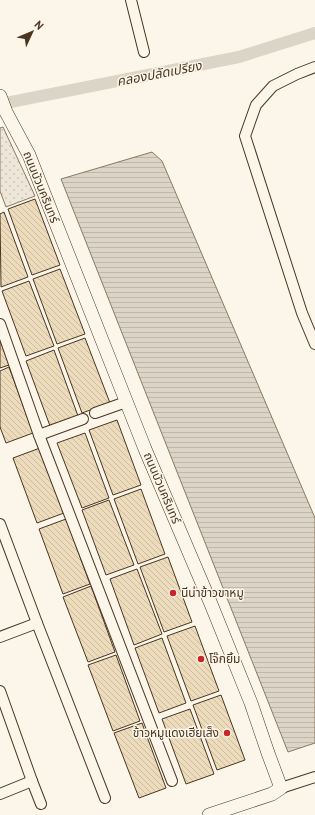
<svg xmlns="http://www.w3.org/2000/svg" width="315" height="815" font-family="'PT Sans','Noto Sans Thai',sans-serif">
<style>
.park{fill:url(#park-dots);stroke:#887966}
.water{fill:url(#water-rules);stroke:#887966}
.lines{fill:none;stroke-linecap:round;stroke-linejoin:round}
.canal{stroke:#dcd4c6;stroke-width:12}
.building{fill:url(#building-back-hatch);stroke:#4a3520}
.minor-casing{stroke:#4a3520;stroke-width:12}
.tertiary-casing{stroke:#4a3520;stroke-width:14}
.minor{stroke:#fbf6e9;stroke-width:10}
.tertiary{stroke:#fbf6e9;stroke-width:13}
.poi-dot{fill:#c62828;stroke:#fbf6e9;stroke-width:1.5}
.labels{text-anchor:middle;stroke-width:3;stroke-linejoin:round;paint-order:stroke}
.street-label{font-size:12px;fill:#4a3520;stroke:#fbf6e9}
.poi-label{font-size:12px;fill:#4a3520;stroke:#fbf6e9;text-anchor:start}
.water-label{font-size:13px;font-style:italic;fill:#4a3520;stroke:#fbf6e9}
</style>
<defs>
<pattern id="park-dots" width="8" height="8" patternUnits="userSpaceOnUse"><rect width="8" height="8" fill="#ede6d9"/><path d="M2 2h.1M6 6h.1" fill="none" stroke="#cdc6ba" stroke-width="1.8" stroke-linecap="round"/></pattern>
<pattern id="water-rules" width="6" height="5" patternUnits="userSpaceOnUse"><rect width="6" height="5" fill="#dcd4c6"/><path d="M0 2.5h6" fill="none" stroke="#beb7aa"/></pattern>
<pattern id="building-back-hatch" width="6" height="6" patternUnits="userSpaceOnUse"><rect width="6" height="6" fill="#ecdcbc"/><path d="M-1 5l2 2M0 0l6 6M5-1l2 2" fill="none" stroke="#ccbda1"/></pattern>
</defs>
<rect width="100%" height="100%" fill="#fbf6e9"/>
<!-- park -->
<polygon class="park" points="3,127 35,196 6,207 0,191 0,128"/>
<!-- water -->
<polygon class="water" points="152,152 162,161 315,518 315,743 288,752 61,179"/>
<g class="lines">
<!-- canal -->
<polyline class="canal" points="0,104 239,57 315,33"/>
</g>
<!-- building -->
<g class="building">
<polygon points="35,199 60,265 32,275 8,209"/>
<polygon points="4,212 28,277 1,287 0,214"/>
<polygon points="60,269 85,334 57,344 33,279"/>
<polygon points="29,281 54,346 26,356 2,291"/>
<polygon points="85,338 110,403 82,413 58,348"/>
<polygon points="0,340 9,365 0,368"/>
<polygon points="54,350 78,416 50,426 26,361"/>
<polygon points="9,367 33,433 6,443 0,427 0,371"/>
<polygon points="117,420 141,485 113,495 89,430"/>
<polygon points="85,433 109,498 82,508 57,443"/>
<polygon points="40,448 64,513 37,523 13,458"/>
<polygon points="141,489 165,554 138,564 114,499"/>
<polygon points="109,500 134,565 106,575 82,510"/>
<polygon points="66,519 90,584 63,594 39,529"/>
<polygon points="168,557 192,622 164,632 140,567"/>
<polygon points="137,569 162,634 134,645 110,579"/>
<polygon points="91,586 115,652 88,662 63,597"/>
<polygon points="195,626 219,691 191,701 167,636"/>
<polygon points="162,638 186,703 159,713 135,648"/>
<polygon points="116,655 140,721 113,731 88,665"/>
<polygon points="221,695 245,760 217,770 193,705"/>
<polygon points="190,709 214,774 186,784 162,719"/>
<polygon points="142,723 166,788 139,798 114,733"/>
</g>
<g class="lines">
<defs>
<g id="minor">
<polyline points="131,0 144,52"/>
<polyline points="315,67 297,74 273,86 256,105 245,136 302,313 315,344"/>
<polyline points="0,324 39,435 172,781"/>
<polyline points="95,413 126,402"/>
<polyline points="39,435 83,419"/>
<polyline points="0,524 37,623 105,798"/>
<polyline points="0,637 37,623"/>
<polyline points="0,691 32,781 41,804"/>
<polyline points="281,788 315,777"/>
<polyline points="0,794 32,781"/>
</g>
<polyline id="tertiary" points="0,96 6,112 29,155 38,178 145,449 211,604 251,703 268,753 281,788 272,794 209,815"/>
</defs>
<!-- minor casing -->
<use href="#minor" class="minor-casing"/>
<!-- tertiary casing -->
<use href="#tertiary" class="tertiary-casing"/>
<!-- minor -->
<use href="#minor" class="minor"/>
<!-- tertiary -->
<use href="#tertiary" class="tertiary"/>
</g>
<!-- markers -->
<g class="poi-dot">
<circle cx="173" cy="593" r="4"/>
<circle cx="201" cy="659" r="4"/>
<circle cx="227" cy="733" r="4"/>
</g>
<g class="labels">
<!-- street labels -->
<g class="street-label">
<text transform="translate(41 187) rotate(68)" y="4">ถนนบัวนครินทร์</text>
<text transform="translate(162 488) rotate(67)" y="4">ถนนบัวนครินทร์</text>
</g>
<!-- poi labels -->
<g class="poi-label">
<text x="181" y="597">นีน่าข้าวขาหมู</text>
<text x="209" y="663">โจ๊กยิ้ม</text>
<text x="219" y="737" text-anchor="end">ข้าวหมูแดงเฮียเส็ง</text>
</g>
<!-- water labels -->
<g class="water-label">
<text transform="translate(159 73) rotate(-11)" y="5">คลองปลัดเปรียง</text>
</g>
</g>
<!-- north arrow -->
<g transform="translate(32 32) rotate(46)" stroke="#fbf6e9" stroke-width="3" paint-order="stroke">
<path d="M0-3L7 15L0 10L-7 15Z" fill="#4a3520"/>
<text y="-6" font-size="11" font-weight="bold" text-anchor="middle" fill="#4a3520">N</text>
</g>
</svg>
